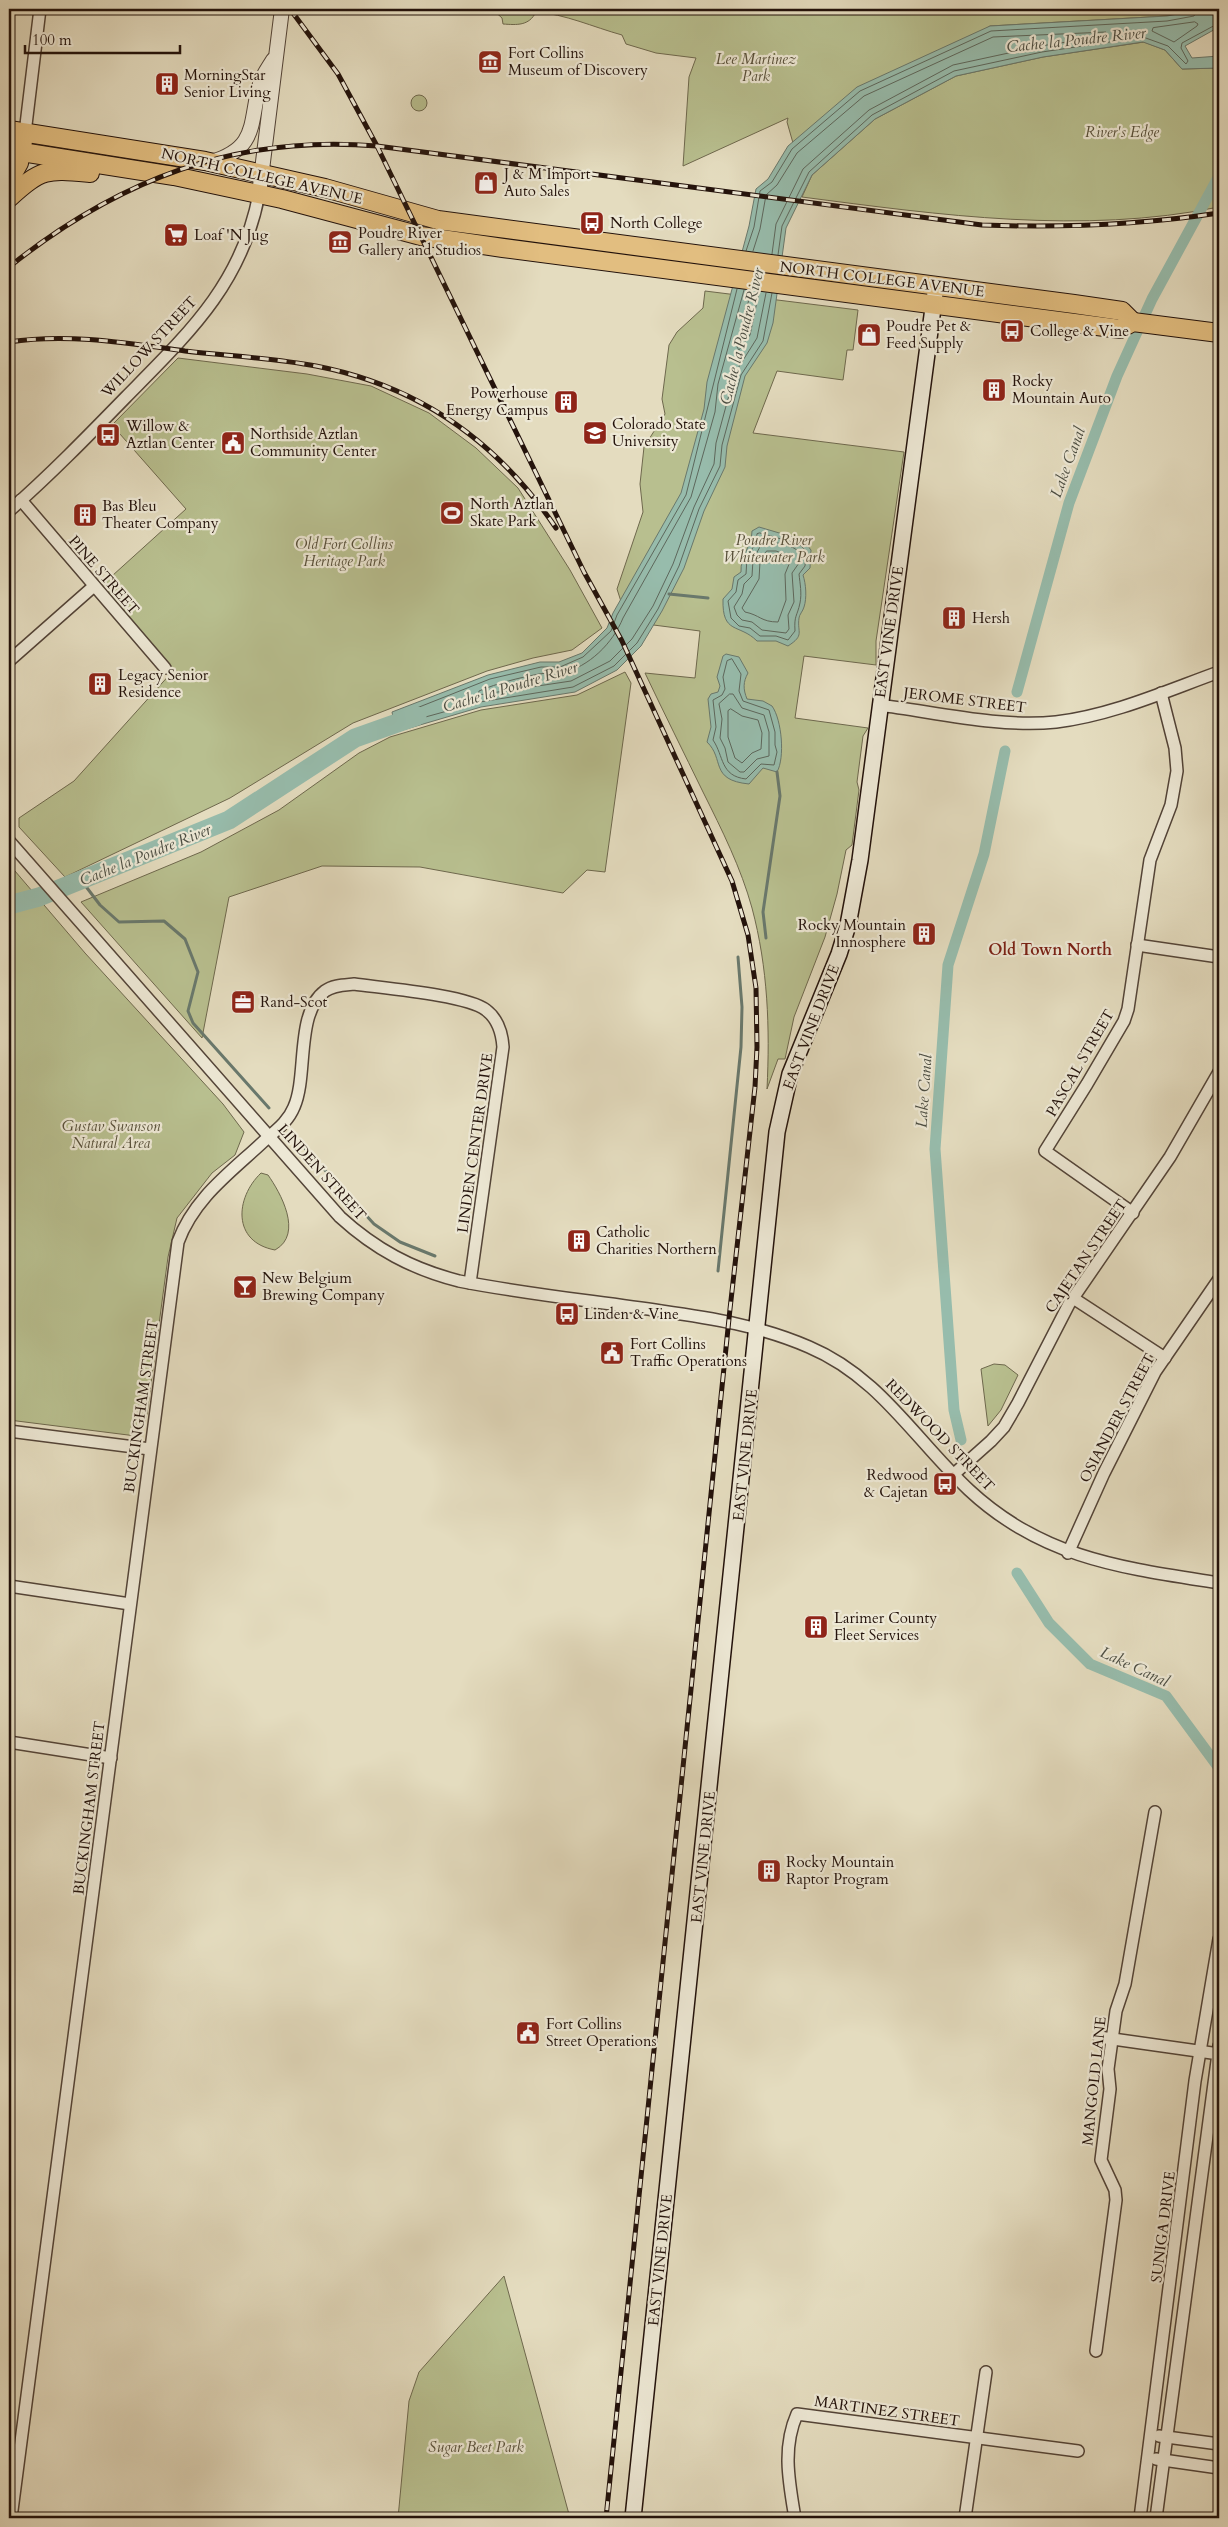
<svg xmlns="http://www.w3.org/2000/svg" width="1228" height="2527" font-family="Cardo,serif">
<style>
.green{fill:#b8bf8f;stroke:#6e684d}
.water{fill:#97bcac;stroke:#69786c}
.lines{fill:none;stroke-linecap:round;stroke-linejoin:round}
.shore{stroke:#5d675c;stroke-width:1}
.stream{stroke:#69786c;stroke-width:3}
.canal{stroke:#97bcac;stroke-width:11}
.river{stroke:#97bcac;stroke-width:19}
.minor-casing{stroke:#534438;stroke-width:14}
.tertiary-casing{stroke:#534438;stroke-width:16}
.secondary-casing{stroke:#23120b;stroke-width:18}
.trunk-casing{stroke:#23120b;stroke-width:20}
.minor{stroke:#ede8d5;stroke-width:11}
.tertiary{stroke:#ede8d5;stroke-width:14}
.secondary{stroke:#ede8d5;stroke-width:15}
.trunk{stroke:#e2be80;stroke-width:18}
.rail-casing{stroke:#23120b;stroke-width:5}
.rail{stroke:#ede8d5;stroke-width:3;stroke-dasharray:9;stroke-linecap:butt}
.labels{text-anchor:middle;stroke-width:4.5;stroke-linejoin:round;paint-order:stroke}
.poi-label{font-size:15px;fill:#23120b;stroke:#ede8d5;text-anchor:start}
.park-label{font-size:15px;font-style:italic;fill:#574f39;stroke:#ede8d5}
.street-label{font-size:15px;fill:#23120b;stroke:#ede8d5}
.water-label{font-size:16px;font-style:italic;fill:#4c4e43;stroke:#ede8d5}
.neighbourhood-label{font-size:16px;font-weight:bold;fill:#7a1f14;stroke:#ede8d5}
</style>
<rect width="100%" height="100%" fill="#e4dcbf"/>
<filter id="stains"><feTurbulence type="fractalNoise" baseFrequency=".004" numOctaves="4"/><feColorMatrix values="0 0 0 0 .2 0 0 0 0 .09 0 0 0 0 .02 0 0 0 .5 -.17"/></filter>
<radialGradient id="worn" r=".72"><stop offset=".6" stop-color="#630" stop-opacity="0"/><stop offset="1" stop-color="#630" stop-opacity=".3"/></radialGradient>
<!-- green -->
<g class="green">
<path d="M492,9H1204L1167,16L990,26L795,150L787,122L788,118L683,166L689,77L696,58L656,53L626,44L622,35C593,27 565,14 536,12C529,26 517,25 503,24L502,18Z"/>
<path d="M1144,42L1165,50L1182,69L1219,68V207C1082,235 940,215 802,197L812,175L875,119L956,76L1043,57Z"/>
<circle cx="419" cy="103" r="8"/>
<path d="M705,291L858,310L853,350H847L843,380L777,371L753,433L904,452L876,641V665L804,656L795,718L868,728L863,736L857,782L859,790L852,845L846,850L837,894L825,937L794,1017L785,1059H778L767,1089C770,1028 768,968 752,908C741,868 722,830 703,792C684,753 664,713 645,673L695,678L700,631L638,623L624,611L617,589L643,512L640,484L644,447L665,414L662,399L669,345L677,332L703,308Z"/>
<polygon points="178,358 307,374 371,386 429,413 476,448 518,488 570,570 602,628 572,650 533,658 487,671 353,723 230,798 65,877 19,827 19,818 74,781 172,672 102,585 186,509 112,425"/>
<polygon points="625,672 631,683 605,872 587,870 563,893 420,867 322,866 229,897 202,1038 81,902 201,852 279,810 359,753 390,737 481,710 577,695"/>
<polygon points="9,864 85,953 223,1104 244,1132 235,1155 212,1173 177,1218 168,1257 147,1414 142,1430 136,1436 9,1420"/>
<path d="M261,1173L268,1175C280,1192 304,1234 275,1250C232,1242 235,1198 261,1173Z"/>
<polygon points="994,1364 1005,1365 1018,1375 1001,1410 988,1426 981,1369"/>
<polygon points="504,2276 570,2518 398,2518 409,2401 419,2372"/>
</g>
<!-- water -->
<g class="water">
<polygon points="1204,9 1219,9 1219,27 1185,46 1192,58 1219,56 1219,68 1182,69 1165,50 1143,42 1043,57 956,76 875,119 812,175 786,228 773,323 767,343 745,376 727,446 725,467 704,511 684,568 662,611 641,646 617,670 575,692 481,707 396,732 392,712 488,675 540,662 559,662 582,653 607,628 613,613 681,493 704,409 707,382 749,226 756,189 768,179 788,146 857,87 990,26 1167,16"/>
<path d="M759,527L803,540L811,550L810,568L803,575C806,584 807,598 804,607C803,611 799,615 799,618C797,633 805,635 788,646L776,641H757C739,623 722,635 723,599L732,589L734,577L741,572C740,556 752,546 752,531Z"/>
<path d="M726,654L739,657L748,673C743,682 743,689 747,699L763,701L772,706C782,720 785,758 777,772L763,768L749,784C709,780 725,759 707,742L711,727L708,699L711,694L718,692L720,686L717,677L723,656Z"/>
</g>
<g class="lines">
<!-- shore -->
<g class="shore">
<polygon points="1195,22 1198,24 1197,26 1174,42 1152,31 1153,28"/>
<polyline points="746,251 754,227 760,191 772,182 792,149 860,91 991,31 1167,21 1194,16 1198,9"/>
<polyline points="753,251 760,229 766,195 777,185 797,153 864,96 993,37 1106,32 1105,36 1041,46 953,65 869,110 803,169 776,224 772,254"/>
<polyline points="778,255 782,226 809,172 872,115 954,71 1042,52 1143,37 1168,46 1186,64 1188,61 1181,48 1182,43 1219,23"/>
<polyline points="737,289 686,495 617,615 611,631 583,657 560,667 541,667 490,679 399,715 400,724 480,702 573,687 614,666 637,643 658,609 679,566 699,509 720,466 722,445 741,375 763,341 772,293"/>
<path d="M744,290L718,384L715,412L691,497L623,618C613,643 589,667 562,673C554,675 546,672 539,674C518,678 498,683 479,691L478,695L571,681L610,661L632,639L653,606L673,564L694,507L714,464L716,443L735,373L757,338L766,293"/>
<polyline points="751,291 737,347 739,350 750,335 759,292"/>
<path d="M760,533L799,544L806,551L805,566L799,574C800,584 802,593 800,603C797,617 794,615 795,631L788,640L776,636H760L750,628L739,626L731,618L728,601L736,592L738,580L746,574L747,558L756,542L757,534Z"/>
<path d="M763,542C774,542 793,544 800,553L799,563L792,573L794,602L788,615L789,629L786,633L762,630L752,622L742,620L737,615L734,607L742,594L744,584L752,576L753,560Z"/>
<path d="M767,551H776L792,557L785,574L786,600L778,622C761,622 760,615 745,612L742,608L759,579L760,562Z"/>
<path d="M732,659L741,674L739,691L743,701L769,710L775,732V745L777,752L774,765L761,764L746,779C720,776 724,756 713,740L716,727L713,700L722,695L725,689L723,677L727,661Z"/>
<polygon points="730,694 733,694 742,708 764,715 769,732 769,756 757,759 744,772 740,772 728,762 725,748 720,738 722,719 719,704"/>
<polygon points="731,709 742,716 758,720 762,733 761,749 752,753 742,763 735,758 728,737 728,711"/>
</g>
<!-- stream -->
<g class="stream">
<polyline points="669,594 708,598"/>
<polyline points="81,880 100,905 119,922 164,921 185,939 198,972 188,1011 193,1023 269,1108"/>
<polyline points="766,938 763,912 780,796 777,772"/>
<polyline points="292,1134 374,1224 400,1242 435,1256"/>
<polyline points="718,1271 741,1047 742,1007 738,957"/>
</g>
<!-- canal -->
<g class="canal">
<polyline points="1017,692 1069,503 1117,376 1152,299 1219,176"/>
<polyline points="961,1440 954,1410 935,1149 948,965 984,854 1005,751"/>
<polyline points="1017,1573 1049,1623 1090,1664 1166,1696 1219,1768"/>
</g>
<!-- river -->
<polyline class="river" points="9,905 39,897 229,820 355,738 417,716"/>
<defs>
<g id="minor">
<polyline points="25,133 40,9"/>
<polyline points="21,500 165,668"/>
<path d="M9,511C50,475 88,436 126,397C188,334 242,284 259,194"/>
<polyline points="9,661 94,586"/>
<path d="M879,705C935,712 1000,728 1056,722C1113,715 1166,691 1219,672"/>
<path d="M9,841L340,1217C375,1249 412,1269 459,1281C525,1294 594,1301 661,1311C711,1318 761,1326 809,1347C880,1377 915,1440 969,1490C1043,1559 1124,1568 1219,1583"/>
<polyline points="1137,945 1219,957"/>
<polyline points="1133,1213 1045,1151 1087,1084 1124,1021 1128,1009 1150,860 1171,805 1177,771 1175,748 1161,693"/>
<polyline points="1073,1298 1165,1358"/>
<polyline points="9,1431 150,1449"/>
<polyline points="954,1474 991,1441 1004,1427 1018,1403 1069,1304 1170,1157 1219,1072"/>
<polyline points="1068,1553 1104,1473 1155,1372 1219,1279"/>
<polyline points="9,1586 130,1604"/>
<polyline points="9,1742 111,1758"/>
<polyline points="1099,2037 1219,2054"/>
<polyline points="1096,2351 1116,2200 1115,2190 1101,2160 1110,2089 1108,2069 1116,2011 1125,1984 1155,1812"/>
<polyline points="1159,2436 1219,2444"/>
<polyline points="1156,2459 1219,2468"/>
<path d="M11,2518L178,1242C194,1198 231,1172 264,1141C275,1131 288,1122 294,1107C308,1076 295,1013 325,991C333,985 344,985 354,984C382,988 467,995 486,1010C498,1019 502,1033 503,1047L470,1283"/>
<path d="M795,2518C789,2482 782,2448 797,2414L1078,2451"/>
<polyline points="965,2518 986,2372"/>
<polyline points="1140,2518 1195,2081 1219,1939"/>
<polyline points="1156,2518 1219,2046"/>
</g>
<g id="tertiary">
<path d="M211,162C259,148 249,122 260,84C262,76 269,67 273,60"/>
<polyline points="259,194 282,9"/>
</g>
<polyline id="secondary" points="633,2518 777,1132 790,1074 839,954 848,925 860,860 935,293"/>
<g id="trunk">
<polyline points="9,130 205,161 325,188 438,220 1074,304 1122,311 1133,322"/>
<polyline points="9,150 174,176 282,199 421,236 503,248 1120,329 1133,322 1219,333"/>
<polyline points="9,181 19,163 23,141"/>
<path d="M9,198C42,168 47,169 90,173"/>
</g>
</defs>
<!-- minor casing -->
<use href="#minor" class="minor-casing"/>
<!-- tertiary casing -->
<use href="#tertiary" class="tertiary-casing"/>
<!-- secondary casing -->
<use href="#secondary" class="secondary-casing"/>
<!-- trunk casing -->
<use href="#trunk" class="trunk-casing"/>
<!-- minor -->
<use href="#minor" class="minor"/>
<!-- tertiary -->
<use href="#tertiary" class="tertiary"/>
<!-- secondary -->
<use href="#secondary" class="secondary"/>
<!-- trunk -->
<use href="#trunk" class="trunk"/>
<defs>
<g id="rail">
<polyline points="290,9 338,74 377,146 584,572 622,641 732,881 748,935 756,988 757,1047 755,1087 730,1309 606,2518"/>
<path d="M9,267C118,180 236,134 377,146L982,225C1063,228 1139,225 1219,213"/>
<path d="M9,342C68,333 127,343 185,351C229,356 273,358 316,366C420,386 498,442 556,528"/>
</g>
</defs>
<!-- rail casing -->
<use href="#rail" class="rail-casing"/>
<!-- rail -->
<use href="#rail" class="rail"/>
</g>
<!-- icons -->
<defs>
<symbol id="museum-square" viewBox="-11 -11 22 22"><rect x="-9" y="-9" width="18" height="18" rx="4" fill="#8f2418" stroke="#ede8d5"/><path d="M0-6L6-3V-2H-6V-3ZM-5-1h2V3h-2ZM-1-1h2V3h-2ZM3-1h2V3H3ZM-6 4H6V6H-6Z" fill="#fff"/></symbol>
<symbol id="building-square" viewBox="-11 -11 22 22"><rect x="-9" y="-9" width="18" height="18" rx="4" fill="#8f2418" stroke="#ede8d5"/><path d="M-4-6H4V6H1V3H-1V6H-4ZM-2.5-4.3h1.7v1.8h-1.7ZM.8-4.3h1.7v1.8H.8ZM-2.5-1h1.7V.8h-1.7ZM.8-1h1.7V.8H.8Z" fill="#fff"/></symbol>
<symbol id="shop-square" viewBox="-11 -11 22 22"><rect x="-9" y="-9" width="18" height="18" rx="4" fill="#8f2418" stroke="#ede8d5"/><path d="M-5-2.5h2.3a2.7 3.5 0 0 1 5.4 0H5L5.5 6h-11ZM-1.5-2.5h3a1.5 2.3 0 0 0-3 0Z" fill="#fff"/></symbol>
<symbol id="bus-square" viewBox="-11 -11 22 22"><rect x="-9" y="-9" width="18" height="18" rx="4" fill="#8f2418" stroke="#ede8d5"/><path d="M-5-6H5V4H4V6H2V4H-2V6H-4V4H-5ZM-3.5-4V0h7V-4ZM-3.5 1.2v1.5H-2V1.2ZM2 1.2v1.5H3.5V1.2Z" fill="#fff"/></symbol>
<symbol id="supermarket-square" viewBox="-11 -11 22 22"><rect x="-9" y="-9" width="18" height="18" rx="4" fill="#8f2418" stroke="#ede8d5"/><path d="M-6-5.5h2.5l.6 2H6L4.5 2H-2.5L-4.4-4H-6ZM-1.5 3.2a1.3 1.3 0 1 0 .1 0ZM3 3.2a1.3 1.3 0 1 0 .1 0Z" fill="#fff"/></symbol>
<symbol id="university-square" viewBox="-11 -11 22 22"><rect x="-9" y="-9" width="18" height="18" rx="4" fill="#8f2418" stroke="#ede8d5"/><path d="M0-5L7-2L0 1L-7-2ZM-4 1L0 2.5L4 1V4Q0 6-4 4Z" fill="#fff"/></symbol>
<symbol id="civic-square" viewBox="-11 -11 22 22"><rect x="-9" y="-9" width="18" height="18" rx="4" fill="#8f2418" stroke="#ede8d5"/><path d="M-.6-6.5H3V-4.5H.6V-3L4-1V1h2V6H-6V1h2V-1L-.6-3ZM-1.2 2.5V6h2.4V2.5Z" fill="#fff"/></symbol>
<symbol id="stadium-square" viewBox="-11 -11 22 22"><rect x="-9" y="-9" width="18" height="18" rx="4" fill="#8f2418" stroke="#ede8d5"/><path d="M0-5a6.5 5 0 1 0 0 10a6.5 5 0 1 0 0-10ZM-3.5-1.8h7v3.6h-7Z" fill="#fff"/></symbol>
<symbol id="office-square" viewBox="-11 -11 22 22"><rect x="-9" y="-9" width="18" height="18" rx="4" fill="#8f2418" stroke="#ede8d5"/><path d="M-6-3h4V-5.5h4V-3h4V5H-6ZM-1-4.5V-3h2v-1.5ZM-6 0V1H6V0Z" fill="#fff"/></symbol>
<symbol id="bar-square" viewBox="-11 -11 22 22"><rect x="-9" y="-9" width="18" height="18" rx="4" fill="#8f2418" stroke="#ede8d5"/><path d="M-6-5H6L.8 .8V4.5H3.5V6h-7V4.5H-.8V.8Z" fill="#fff"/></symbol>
</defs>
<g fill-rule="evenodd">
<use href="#museum-square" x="476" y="48" width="28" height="28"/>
<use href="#building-square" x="153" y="70" width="28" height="28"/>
<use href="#shop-square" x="472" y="169" width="28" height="28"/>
<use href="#bus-square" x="578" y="209" width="28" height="28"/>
<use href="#supermarket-square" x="162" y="221" width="28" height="28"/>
<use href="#museum-square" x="326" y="228" width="28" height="28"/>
<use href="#bus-square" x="998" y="317" width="28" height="28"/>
<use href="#shop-square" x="855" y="321" width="28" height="28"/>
<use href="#building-square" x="980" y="376" width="28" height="28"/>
<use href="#building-square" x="552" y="388" width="28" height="28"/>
<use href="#university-square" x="581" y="419" width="28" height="28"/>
<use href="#bus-square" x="94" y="421" width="28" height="28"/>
<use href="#civic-square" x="219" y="429" width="28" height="28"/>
<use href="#stadium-square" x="438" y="499" width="28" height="28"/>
<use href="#building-square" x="71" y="501" width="28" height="28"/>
<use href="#building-square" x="940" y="604" width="28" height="28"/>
<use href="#building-square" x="86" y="670" width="28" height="28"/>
<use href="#building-square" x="910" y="920" width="28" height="28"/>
<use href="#office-square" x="229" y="988" width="28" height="28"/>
<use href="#building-square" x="565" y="1227" width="28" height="28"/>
<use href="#bar-square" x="231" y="1273" width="28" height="28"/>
<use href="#bus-square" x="553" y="1300" width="28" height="28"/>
<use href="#civic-square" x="598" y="1339" width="28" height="28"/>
<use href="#bus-square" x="931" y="1470" width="28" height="28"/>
<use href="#building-square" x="802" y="1613" width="28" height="28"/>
<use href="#building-square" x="755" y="1857" width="28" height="28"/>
<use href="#civic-square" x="514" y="2019" width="28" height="28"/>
</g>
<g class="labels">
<!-- poi labels -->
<g class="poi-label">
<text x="508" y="58">Fort Collins<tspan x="508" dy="17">Museum of Discovery</tspan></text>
<text x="184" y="80">MorningStar<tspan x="184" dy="17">Senior Living</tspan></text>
<text x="504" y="179">J &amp; M Import<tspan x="504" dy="17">Auto Sales</tspan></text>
<text x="610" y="228">North College</text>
<text x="358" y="238">Poudre River<tspan x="358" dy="17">Gallery and Studios</tspan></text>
<text x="194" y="240">Loaf 'N Jug</text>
<text x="886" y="331">Poudre Pet &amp;<tspan x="886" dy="17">Feed Supply</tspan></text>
<text x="1030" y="336">College &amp; Vine</text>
<text x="1012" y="386">Rocky<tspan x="1012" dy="17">Mountain Auto</tspan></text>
<text x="548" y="398" text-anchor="end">Powerhouse<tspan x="548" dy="17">Energy Campus</tspan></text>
<text x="612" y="429">Colorado State<tspan x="612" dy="17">University</tspan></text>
<text x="126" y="431">Willow &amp;<tspan x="126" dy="17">Aztlan Center</tspan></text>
<text x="250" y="439">Northside Aztlan<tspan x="250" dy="17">Community Center</tspan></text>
<text x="470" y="509">North Aztlan<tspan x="470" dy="17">Skate Park</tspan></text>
<text x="102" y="511">Bas Bleu<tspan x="102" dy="17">Theater Company</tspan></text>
<text x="972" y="623">Hersh</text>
<text x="118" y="680">Legacy Senior<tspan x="118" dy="17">Residence</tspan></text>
<text x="906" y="930" text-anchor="end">Rocky Mountain<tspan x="906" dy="17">Innosphere</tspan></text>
<text x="260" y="1007">Rand-Scot</text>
<text x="596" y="1237">Catholic<tspan x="596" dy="17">Charities Northern</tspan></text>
<text x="262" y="1283">New Belgium<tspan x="262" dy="17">Brewing Company</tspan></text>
<text x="584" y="1319">Linden &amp; Vine</text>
<text x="630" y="1349">Fort Collins<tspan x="630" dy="17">Traffic Operations</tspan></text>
<text x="928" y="1480" text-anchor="end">Redwood<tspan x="928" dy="17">&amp; Cajetan</tspan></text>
<text x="834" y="1623">Larimer County<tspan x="834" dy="17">Fleet Services</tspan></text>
<text x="786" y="1867">Rocky Mountain<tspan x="786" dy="17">Raptor Program</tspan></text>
<text x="546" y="2029">Fort Collins<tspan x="546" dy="17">Street Operations</tspan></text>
</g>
<!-- park labels -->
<g class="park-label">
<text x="756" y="64">Lee Martinez<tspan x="756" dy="17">Park</tspan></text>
<text x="1122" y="137">River's Edge</text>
<text x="774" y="545">Poudre River<tspan x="774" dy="17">Whitewater Park</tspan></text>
<text x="344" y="549">Old Fort Collins<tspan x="344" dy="17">Heritage Park</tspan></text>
<text x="111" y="1131">Gustav Swanson<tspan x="111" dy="17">Natural Area</tspan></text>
<text x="476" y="2452">Sugar Beet Park</text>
</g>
<!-- street labels -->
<g class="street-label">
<text transform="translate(262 176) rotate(13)" y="5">NORTH COLLEGE AVENUE</text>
<text transform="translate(882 279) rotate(7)" y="5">NORTH COLLEGE AVENUE</text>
<text transform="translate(149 347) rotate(-47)" y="5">WILLOW STREET</text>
<text transform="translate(104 575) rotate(49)" y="5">PINE STREET</text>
<text transform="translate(889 632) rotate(-82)" y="5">EAST VINE DRIVE</text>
<text transform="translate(965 700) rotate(7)" y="5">JEROME STREET</text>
<text transform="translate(811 1027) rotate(-69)" y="5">EAST VINE DRIVE</text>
<text transform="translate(1080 1063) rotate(-60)" y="5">PASCAL STREET</text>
<text transform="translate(475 1143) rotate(-82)" y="5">LINDEN CENTER DRIVE</text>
<text transform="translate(322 1172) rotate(48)" y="5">LINDEN STREET</text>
<text transform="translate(1086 1256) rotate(-56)" y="5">CAJETAN STREET</text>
<text transform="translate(141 1406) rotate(-82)" y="5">BUCKINGHAM STREET</text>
<text transform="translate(1117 1418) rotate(-62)" y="5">OSIANDER STREET</text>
<text transform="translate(940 1435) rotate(46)" y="5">REDWOOD STREET</text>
<text transform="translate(745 1455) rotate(-84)" y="5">EAST VINE DRIVE</text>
<text transform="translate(89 1808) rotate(-83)" y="5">BUCKINGHAM STREET</text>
<text transform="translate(703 1857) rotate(-84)" y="5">EAST VINE DRIVE</text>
<text transform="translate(1094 2081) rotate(-84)" y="5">MANGOLD LANE</text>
<text transform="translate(1163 2227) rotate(-83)" y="5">SUNIGA DRIVE</text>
<text transform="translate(660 2260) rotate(-84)" y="5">EAST VINE DRIVE</text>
<text transform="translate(887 2411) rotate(8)" y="5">MARTINEZ STREET</text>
</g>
<!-- water labels -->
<g class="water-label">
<text transform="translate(1076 39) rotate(-6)" y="6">Cache la Poudre River</text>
<text transform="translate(741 336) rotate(-76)" y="6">Cache la Poudre River</text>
<text transform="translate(1067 462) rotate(-70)" y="6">Lake Canal</text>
<text transform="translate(510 686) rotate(-17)" y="6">Cache la Poudre River</text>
<text transform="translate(145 854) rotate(-22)" y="6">Cache la Poudre River</text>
<text transform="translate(923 1091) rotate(-86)" y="6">Lake Canal</text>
<text transform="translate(1135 1666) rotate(25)" y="6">Lake Canal</text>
</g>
<!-- neighbourhood labels -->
<g class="neighbourhood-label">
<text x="1050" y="955">Old Town North</text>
</g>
</g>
<!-- margin -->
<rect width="1228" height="2527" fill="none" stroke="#e4dcbf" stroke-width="30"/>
<rect x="10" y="10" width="1208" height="2507" fill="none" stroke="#23120b" stroke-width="2.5"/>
<rect x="15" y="15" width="1198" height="2497" fill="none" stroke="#23120b"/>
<!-- scale -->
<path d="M25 45v8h155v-8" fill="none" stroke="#23120b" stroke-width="2.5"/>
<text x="32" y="45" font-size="15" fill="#23120b" stroke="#ede8d5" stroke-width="4" paint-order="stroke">100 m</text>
<rect width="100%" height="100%" filter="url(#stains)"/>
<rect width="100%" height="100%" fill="url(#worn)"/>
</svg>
